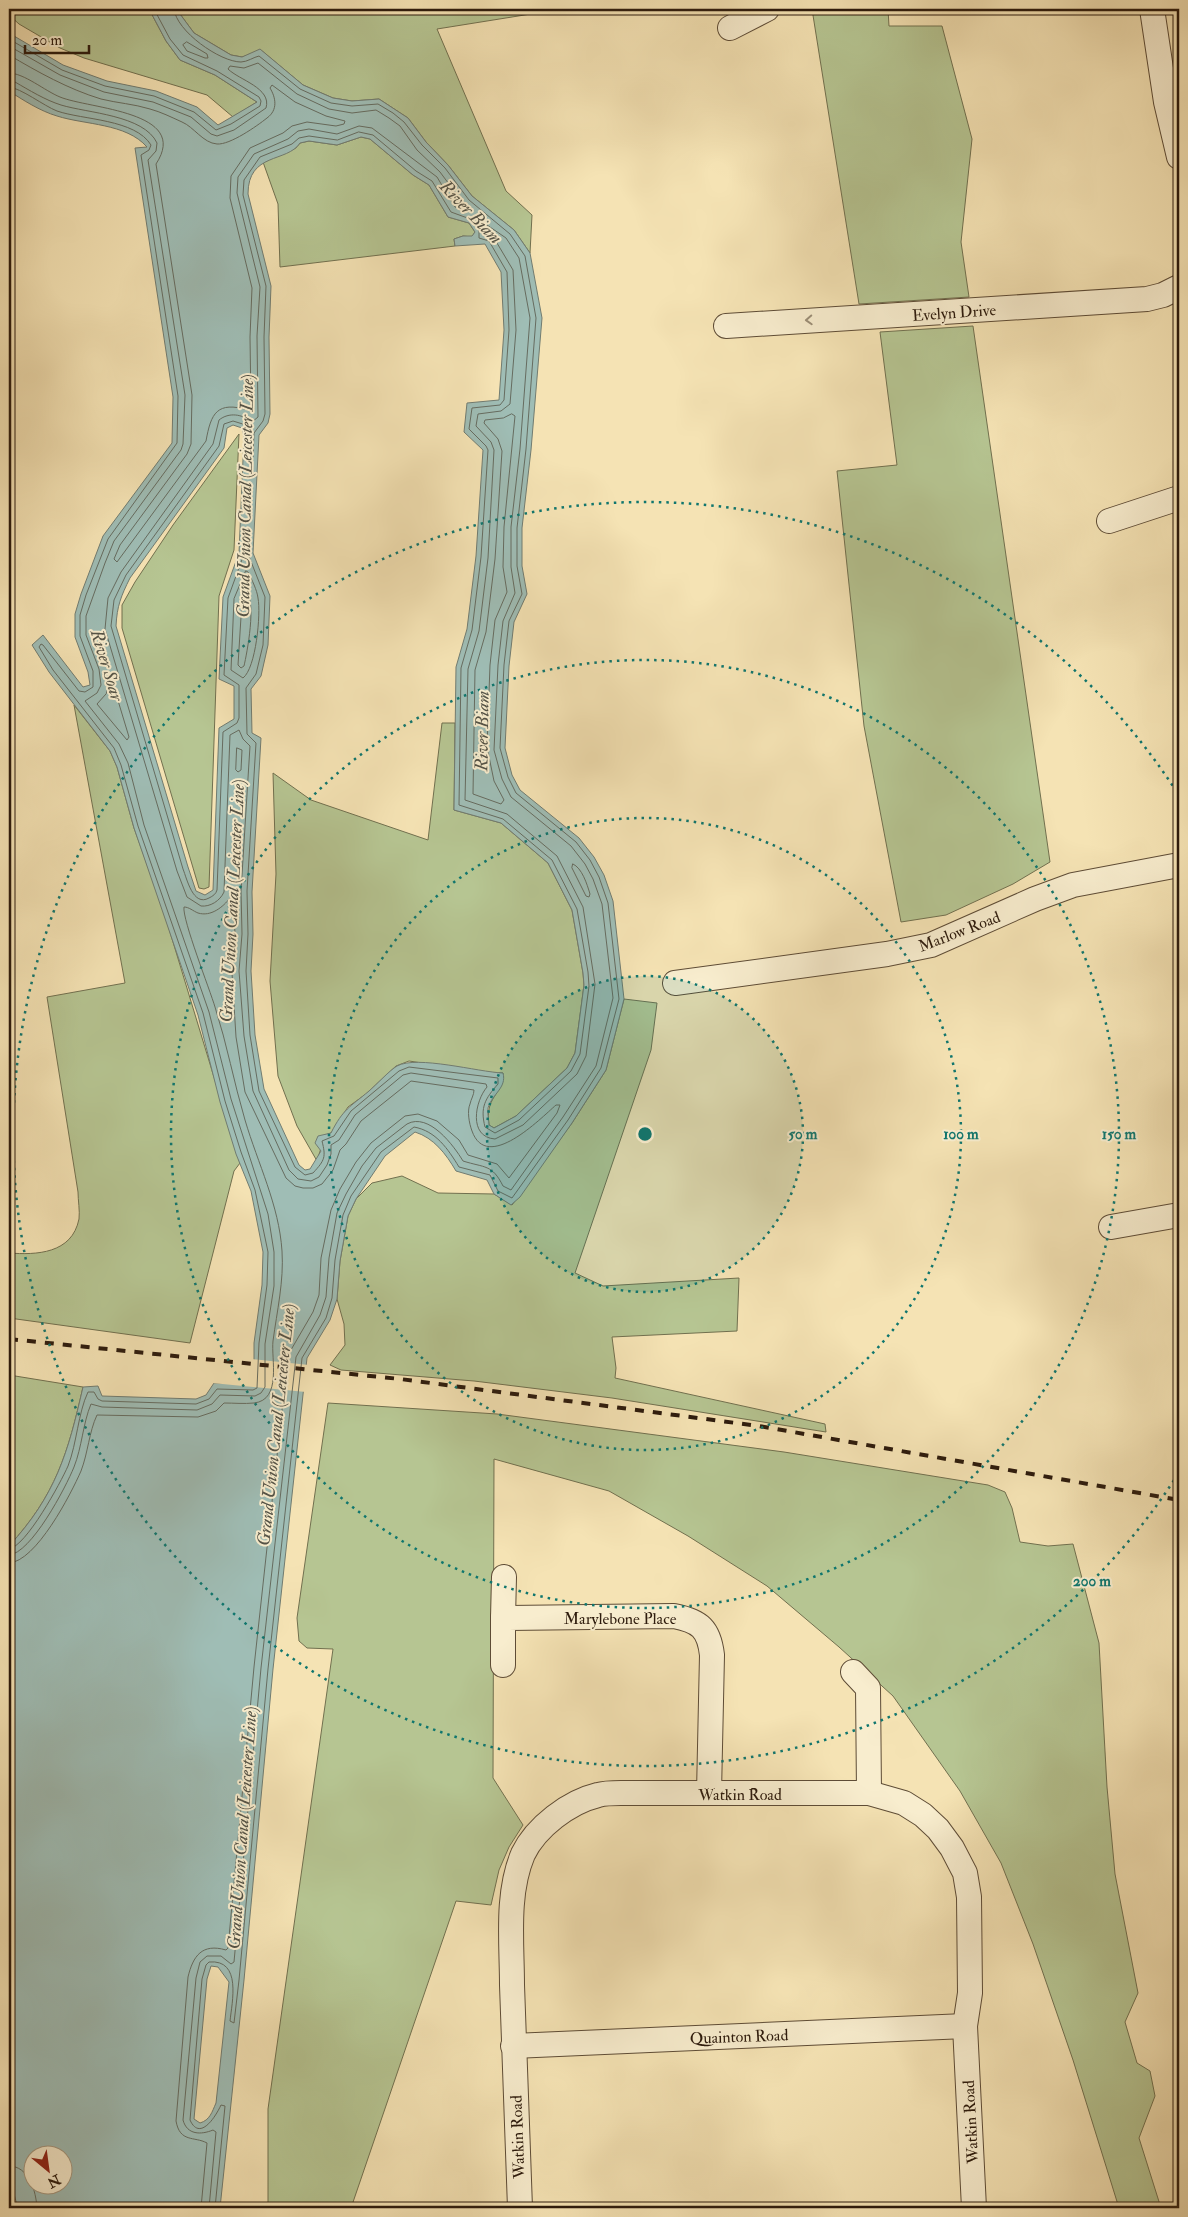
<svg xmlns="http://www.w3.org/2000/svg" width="1188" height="2217" font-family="'IM FELL Double Pica',serif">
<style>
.green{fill:#b6c592;stroke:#71704f}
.water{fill:#9fbdb5;stroke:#717c71;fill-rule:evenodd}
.pier{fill:#f5e3b4}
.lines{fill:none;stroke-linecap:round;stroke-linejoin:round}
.shore{stroke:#666c60;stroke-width:1}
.minor-casing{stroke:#5e4c36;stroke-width:26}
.minor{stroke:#f8edce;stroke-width:24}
.rail{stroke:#2c1a0c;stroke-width:4;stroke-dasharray:9 9;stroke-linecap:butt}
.oneway{stroke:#9c8e77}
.ring{fill:none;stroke:#0f766e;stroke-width:2.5;stroke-dasharray:2.5 5}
.labels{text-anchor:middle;stroke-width:4;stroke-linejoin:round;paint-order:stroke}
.street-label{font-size:16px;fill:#2c1a0c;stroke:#f8edce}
.water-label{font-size:18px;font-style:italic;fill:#545347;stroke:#f8edce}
.centre{fill:#0f766e;stroke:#f8edce;stroke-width:2.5}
.ring-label{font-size:15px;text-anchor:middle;font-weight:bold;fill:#0f766e;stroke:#f8edce;stroke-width:4;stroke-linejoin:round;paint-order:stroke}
</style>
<rect width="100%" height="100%" fill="#f5e3b4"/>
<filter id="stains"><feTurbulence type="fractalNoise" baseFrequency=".004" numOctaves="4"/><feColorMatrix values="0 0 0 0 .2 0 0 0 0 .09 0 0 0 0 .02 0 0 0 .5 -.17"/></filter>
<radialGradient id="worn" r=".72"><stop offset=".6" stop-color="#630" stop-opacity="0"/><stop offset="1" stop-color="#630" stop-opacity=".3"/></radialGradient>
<!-- green -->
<g class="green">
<polygon points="9,9 149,9 166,41 180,60 215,75 257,102 233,117 207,95 84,58 60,48 19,24 9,15"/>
<polygon points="178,9 562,9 437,29 506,191 532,215 530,253 514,230 472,196 448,165 426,142 408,118 379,99 352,101 333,98 303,85 262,51 242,57 231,55 194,33 180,14"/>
<polygon points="812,9 888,9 889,26 942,26 972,139 961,242 969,297 859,304"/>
<polygon points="361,137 370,139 413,175 429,185 448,217 469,223 475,232 472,237 463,236 454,239 455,246 280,267 278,204 263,162 296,148 300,143 309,141 337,145"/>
<polygon points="973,326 1050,862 1013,884 946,915 901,922 864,726 837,471 897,465 880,332"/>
<polygon points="239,434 234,550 219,596 209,887 204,889 199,888 122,628 122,605 135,582 173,525"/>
<path d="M74,705L110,751L117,767L134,828L163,909L240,1163L234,1171L190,1343L9,1318V1253C36,1255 72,1254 79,1219C80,1211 78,1200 78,1192L47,997L125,983Z"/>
<path d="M442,723H455L454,810L501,823L548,863L572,910L583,973L584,985L575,1053L567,1068L516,1116L494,1128L489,1125C485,1096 501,1098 503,1073L482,1072L409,1061L396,1066L366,1094L348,1107L331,1133L325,1135L317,1161L297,1126L278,1076L270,981L276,874L273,773L311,800L428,840Z"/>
<polygon points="624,999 657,1003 651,1050 575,1273 603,1286 739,1278 737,1331 612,1337 616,1368 615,1378 825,1424 826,1432 612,1398 474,1381 341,1370 330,1365 345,1345 344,1324 337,1299 340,1261 348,1216 356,1199 372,1183 402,1176 438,1193 494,1194 512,1205 572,1123 606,1070"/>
<path d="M9,1375L83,1387C68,1453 56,1495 9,1546Z"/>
<polygon points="328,1403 497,1414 784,1452 988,1485 1005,1492 1012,1508 1020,1542 1048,1546 1073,1544 1099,1643 1107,1787 1115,1874 1138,1993 1125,2022 1137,2063 1150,2071 1155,2096 1139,2138 1161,2208 1119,2208 1073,2060 1033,1944 1001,1863 960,1791 893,1696 839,1647 767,1586 688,1536 609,1491 494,1459 493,1778 523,1825 509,1847 499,1870 491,1905 456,1901 351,2208 268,2208 268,2109 333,1649 307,1648 299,1641 297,1618"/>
</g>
<!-- water -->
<path class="water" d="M149,9H178L180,14L194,33L231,55L242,57L260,49L303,85L333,98L352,101L379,99L408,118L426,142L448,165L472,196L514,230L530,253L542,318L531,450L522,528V566L527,594L514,622L509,666L505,748L512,775L520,790L579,838L594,857L604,875L613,901L624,999L606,1070L572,1123L520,1197L511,1205L494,1194L487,1180L456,1171C446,1154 434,1138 415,1132L385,1156L356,1199L348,1216L340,1261L337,1299L330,1320L307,1358L273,1669L244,1980L220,2208H18L9,2177V1546C56,1495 68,1453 83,1387L98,1386L102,1396L196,1399L206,1395L214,1383L254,1384V1343L262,1285L263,1252L251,1191L236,1154L220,1102L198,1015L134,828L117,767L110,751L49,672L32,645L43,635L83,687L90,685L88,672L75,637V614L81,594L103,536L172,443L173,397L135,148L147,147C126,123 85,125 57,116C40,111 23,100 9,91V33L63,65L107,81L156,91L197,107L218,125L257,102L215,75L180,60L166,41ZM361,137L370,139L413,175L429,185L448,217L469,223L475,232L472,236H463L454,239L455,246L485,244L501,272L504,330L499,400L467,403L464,432L483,450L476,556L467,629L456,667L454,810L501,823L548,863L572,910L583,973L584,985L575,1053L567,1068L516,1116L494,1128L489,1125C489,1120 487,1113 488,1108C492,1094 507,1088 503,1073C478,1072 417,1055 397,1066C390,1070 376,1085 369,1091C350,1107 343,1109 331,1133L318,1136L315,1143L321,1151L310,1169L305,1170L299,1165L264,1089L255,1035L251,971L253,934L252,892L261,738L252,733L251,689L261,676L268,645L270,596L253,553L259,435L268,423L270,414L269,337L271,286L248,194C248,152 287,163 300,143L309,141L337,145ZM233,425L242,428L244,436L239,553L223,597L219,679L234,686V719L219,728L213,890L205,895L196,891L188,867L116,626C117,606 121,596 130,578L224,448L227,428ZM211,1966L218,1967L229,1982L216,2103C212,2112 210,2120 200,2123L194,2119L207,1979ZM32,2154H62V2184H32Z"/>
<!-- pier -->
<polygon class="pier" points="251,1359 309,1365 306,1392 212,1383 214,1381 251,1382"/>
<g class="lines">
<!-- shore -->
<g class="shore">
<path d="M174,9C176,31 220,62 241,62C247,62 254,57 259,56L300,89L331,103L352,106L378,104L393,113L404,122L422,145L445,168L469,200L510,234L525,256L536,318L526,449L517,528V566L522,594L509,621L504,665L500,748L508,777L516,793L576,842L590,860L599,877L608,903L619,999L601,1068L568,1120L512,1198L498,1191L490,1175L459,1167C448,1149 436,1131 414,1127L381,1152L351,1196L343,1215L335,1260L332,1298L326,1318L302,1358L268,1669L239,1980L234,2023L230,2021C232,2002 242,1959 209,1962L206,1965L202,1979L190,2120C200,2142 216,2116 221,2105L225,2106L215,2208"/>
<polyline points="9,39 62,70 105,86 154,96 194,112 216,130 231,124 260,106 261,101 259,97 217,71 183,55 170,39 154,9"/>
<polygon points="187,42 207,54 208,58 205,58 187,51 183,45"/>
<path d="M9,46L60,75L104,92L153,102L191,117L211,134L217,136L234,130L266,108C272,88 239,80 228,69L230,66L244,68L258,63L297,94L329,109L352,113L376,110L389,118L400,126L417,150L440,172L466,207L464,210L455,207L437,177L372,128L359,126L337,134L309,129L298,131L288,139L254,154L238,177L237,193L260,287L257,336L258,417L252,422C242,414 229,412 219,420L213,444L121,572L108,598L105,629L177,871L187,897L201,906C210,907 220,901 224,892L230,735L239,730L243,739L250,746L241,891L242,934L239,971L244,1036L253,1091L289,1170L298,1179L311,1181L319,1177L327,1165L331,1154V1145L339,1140L355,1115L403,1075L411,1073L486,1084L487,1087C475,1101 468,1137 495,1139L523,1125L577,1074L586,1056L595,984L583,907L557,856L507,814L465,800L468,669L479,631L488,558L494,450L491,442L476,426L478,414L501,411L510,404L516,330L513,270L494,238L486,232L485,227L487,225L506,238L519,258L530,318L520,449L511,527V567L515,593L503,621L498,665L494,750L502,779L511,797L571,846L585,864L593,879L602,904L613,998L596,1066L563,1117L511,1190L503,1186C492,1164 485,1168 463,1161C454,1146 429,1112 407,1124L376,1148L362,1166L346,1194L337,1213L329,1258L326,1297L320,1315L296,1357L261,1668L234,1962L231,1964L221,1956H207L200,1962L196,1978L183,2120C187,2135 201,2135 213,2130L216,2132L209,2208"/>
<path d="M9,55C38,72 68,89 101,99C117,103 134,104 150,109C161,112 171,117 182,122C194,127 203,143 217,144C230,145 257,126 267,118C278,110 276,98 270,88L272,85L295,102L326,116L345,121L344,124L336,126L307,122L292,126L283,133L250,148L231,176L230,198L252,288L250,337L251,408L248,410C217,401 211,413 206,441L117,562L114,559L120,545L187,454L191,444L192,395L156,164C191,111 89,109 60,97C45,91 24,73 9,73"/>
<path d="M9,80L15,82C29,90 45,100 61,105C87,113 144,115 157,143L156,151L148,160L185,395L183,444L181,450L114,541L105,563L86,616V635L99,669L101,685L97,693L85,701L119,744L128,763L144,825L209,1012L231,1099L268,1214L274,1252V1286L265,1344V1387L261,1393L255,1396L220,1395L212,1404L197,1410L102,1407L91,1404C83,1423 82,1447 74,1467C66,1487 31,1554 9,1555"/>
<path d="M9,87C21,88 44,106 57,111C83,120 135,119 151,145L149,150L141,155L178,396L177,443L108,539L86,595L80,615V636L93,671V687L85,692L79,691L43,645L41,644L39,647L53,670L114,748L121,765L138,826L203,1013L225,1101L241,1152L255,1190L268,1252L267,1285L259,1343L257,1388L253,1390L217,1389L209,1399L196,1404L102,1401L98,1399L94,1392H88C78,1413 77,1443 68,1466C61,1482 26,1547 9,1549"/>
<path d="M359,132L373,135L416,171L432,181L451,212L473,220L479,230V238L489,241L507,272L509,330L504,400L500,405L472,408L469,429L486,446L488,450L481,557L472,630L461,668L459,805L503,819L552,860L577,909L588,972L589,986L580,1054L571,1071L519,1120L495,1133L485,1127C480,1107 485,1099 498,1084V1078L409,1067L399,1071L351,1111L334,1136L322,1141C326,1157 325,1160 313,1173L305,1175L295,1167L259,1091L250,1035L246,971L248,934L247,891L256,743L247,734L246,688L256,674L263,645L265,597L248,554H244L228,598L224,675L239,685V718L237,723L223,732L217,890C216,894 213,896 209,898C193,907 187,879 183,869L111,626L114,600L126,575L219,446L224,424L233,421L246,425L249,436L248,457L250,459L253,457L254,433L263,421L265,414L264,337L266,286L243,195L244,180L260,157L292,144L299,138L309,136L337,140Z"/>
<polygon points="512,414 515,416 504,527 503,567 507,592 495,620 490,665 487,747 494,781 504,800 501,804 473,794 475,670 486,632 495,559 502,451 498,439 484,423 485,420 503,418"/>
<path d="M246,571L248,572C252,580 257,590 258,598C261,614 256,668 243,678L231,670L234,599Z"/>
<path d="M246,592C257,601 247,653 244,666L241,668L238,665L242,601Z"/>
<polygon points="110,682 113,684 129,737 127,740 97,704 106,694"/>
<polygon points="237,748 242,750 241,770 238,772 236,770"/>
<path d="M573,864C582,868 587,884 590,894L589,897L586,896L572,868Z"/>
<path d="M9,1563C36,1562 71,1494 81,1471C88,1453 89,1432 97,1415L198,1417L216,1411L224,1403C234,1403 244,1404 254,1403C282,1400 271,1359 273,1341C277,1311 284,1281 282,1251C279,1205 258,1164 245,1120C234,1083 227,1044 215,1007C210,990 182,919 184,907C189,907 193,911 198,913C211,917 223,907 230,898L233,899L235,933L232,973L236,1037L245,1092L286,1178L295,1186L303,1188H313L322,1184L333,1170L340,1150L346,1144L361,1121L411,1081L474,1090C474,1095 471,1099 470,1104C467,1111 469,1123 472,1131C487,1173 540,1119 556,1105H560L557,1113L509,1178L497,1164L468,1155L459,1140L437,1121L418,1114L405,1116L371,1143L356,1162L340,1189L331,1210L321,1258L319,1295L313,1312L288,1355L254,1667L228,1948L226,1950C202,1943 193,1956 188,1977L176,2121C180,2143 194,2136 207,2143L201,2208"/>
<path d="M9,2166C29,2166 36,2191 37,2208"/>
</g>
<defs>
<g id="minor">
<polyline points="1152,9 1166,102 1179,157"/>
<polyline points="730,28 767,9"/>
<polyline points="726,326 1147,299 1163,295 1179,287"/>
<polyline points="1109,521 1179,498"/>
<polyline points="675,983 887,954 931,945 1035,899 1073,885 1179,865"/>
<polyline points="1111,1227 1179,1215"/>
<polyline points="503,1618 504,1577"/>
<path d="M503,1665V1618L674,1616C700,1621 709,1629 712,1655L709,1793"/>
<polyline points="853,1672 868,1688 869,1793"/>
<polyline points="513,2046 965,2026"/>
<path d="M520,2208C517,2134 514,2060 512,1985C512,1943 506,1894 523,1854C536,1827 569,1802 598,1795C605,1793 613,1793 621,1793H869L904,1803L923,1815L938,1829L952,1848L965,1873L969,1897L970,1993L965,2026L974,2208"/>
</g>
</defs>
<!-- minor casing -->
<use href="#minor" class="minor-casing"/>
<!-- minor -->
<use href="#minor" class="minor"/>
<!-- rail -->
<polyline class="rail" points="9,1339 400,1379 759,1426 1179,1500"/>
</g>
<!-- one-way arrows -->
<defs><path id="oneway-chevron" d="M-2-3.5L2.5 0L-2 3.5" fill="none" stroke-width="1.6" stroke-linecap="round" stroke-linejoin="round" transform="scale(1.25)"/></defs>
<use class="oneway" href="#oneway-chevron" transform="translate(809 320) rotate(177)"/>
<!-- distance rings -->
<circle cx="645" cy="1134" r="158" fill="#0f766e" fill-opacity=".12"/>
<g class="ring">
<circle cx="645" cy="1134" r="158"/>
<circle cx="645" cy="1134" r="316"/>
<circle cx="645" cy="1134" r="474"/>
<path d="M1178 1474A632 632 0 1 1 1178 794"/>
</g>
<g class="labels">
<!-- street labels -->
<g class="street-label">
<text transform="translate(954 312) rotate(-4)" y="6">Evelyn Drive</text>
<text transform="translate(959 931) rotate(-21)" y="6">Marlow Road</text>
<text x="620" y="1624">Marylebone Place</text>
<text x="740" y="1800">Watkin Road</text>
<text transform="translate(739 2036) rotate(-2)" y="6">Quainton Road</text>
<text transform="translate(970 2122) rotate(-93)" y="6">Watkin Road</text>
<text transform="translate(517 2137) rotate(-92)" y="6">Watkin Road</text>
</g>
<!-- water labels -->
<g class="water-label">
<text transform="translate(471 212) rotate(46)" y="6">River Biam</text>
<text transform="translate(245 496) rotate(-89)" y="6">Grand Union Canal (Leicester Line)</text>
<text transform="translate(107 665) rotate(73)" y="6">River Soar</text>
<text transform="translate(482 731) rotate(-89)" y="6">River Biam</text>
<text transform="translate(232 901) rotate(-87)" y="6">Grand Union Canal (Leicester Line)</text>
<text transform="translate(276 1425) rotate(-84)" y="6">Grand Union Canal (Leicester Line)</text>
<text transform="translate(242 1828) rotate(-86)" y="6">Grand Union Canal (Leicester Line)</text>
</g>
</g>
<circle cx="645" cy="1134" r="8" class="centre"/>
<g class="ring-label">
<text x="803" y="1139">50 m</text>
<text x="961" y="1139">100 m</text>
<text x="1119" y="1139">150 m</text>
<text x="1092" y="1586">200 m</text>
</g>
<!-- margin -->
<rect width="1188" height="2217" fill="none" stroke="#f5e3b4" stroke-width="30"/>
<rect x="10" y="10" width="1168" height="2197" fill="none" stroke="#2c1a0c" stroke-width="2.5"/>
<rect x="15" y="15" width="1158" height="2187" fill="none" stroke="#2c1a0c"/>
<!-- north arrow -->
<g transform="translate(48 2170) rotate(151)"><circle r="24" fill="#f8edce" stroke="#a69980"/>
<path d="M0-4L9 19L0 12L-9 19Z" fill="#8f2418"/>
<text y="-8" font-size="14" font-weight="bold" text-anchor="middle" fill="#2c1a0c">N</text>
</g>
<!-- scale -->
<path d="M25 45v8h64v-8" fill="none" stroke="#2c1a0c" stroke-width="2.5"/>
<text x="32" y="45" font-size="15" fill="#2c1a0c" stroke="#f8edce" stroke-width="4" paint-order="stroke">20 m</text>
<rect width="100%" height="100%" filter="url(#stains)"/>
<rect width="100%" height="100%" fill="url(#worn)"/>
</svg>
